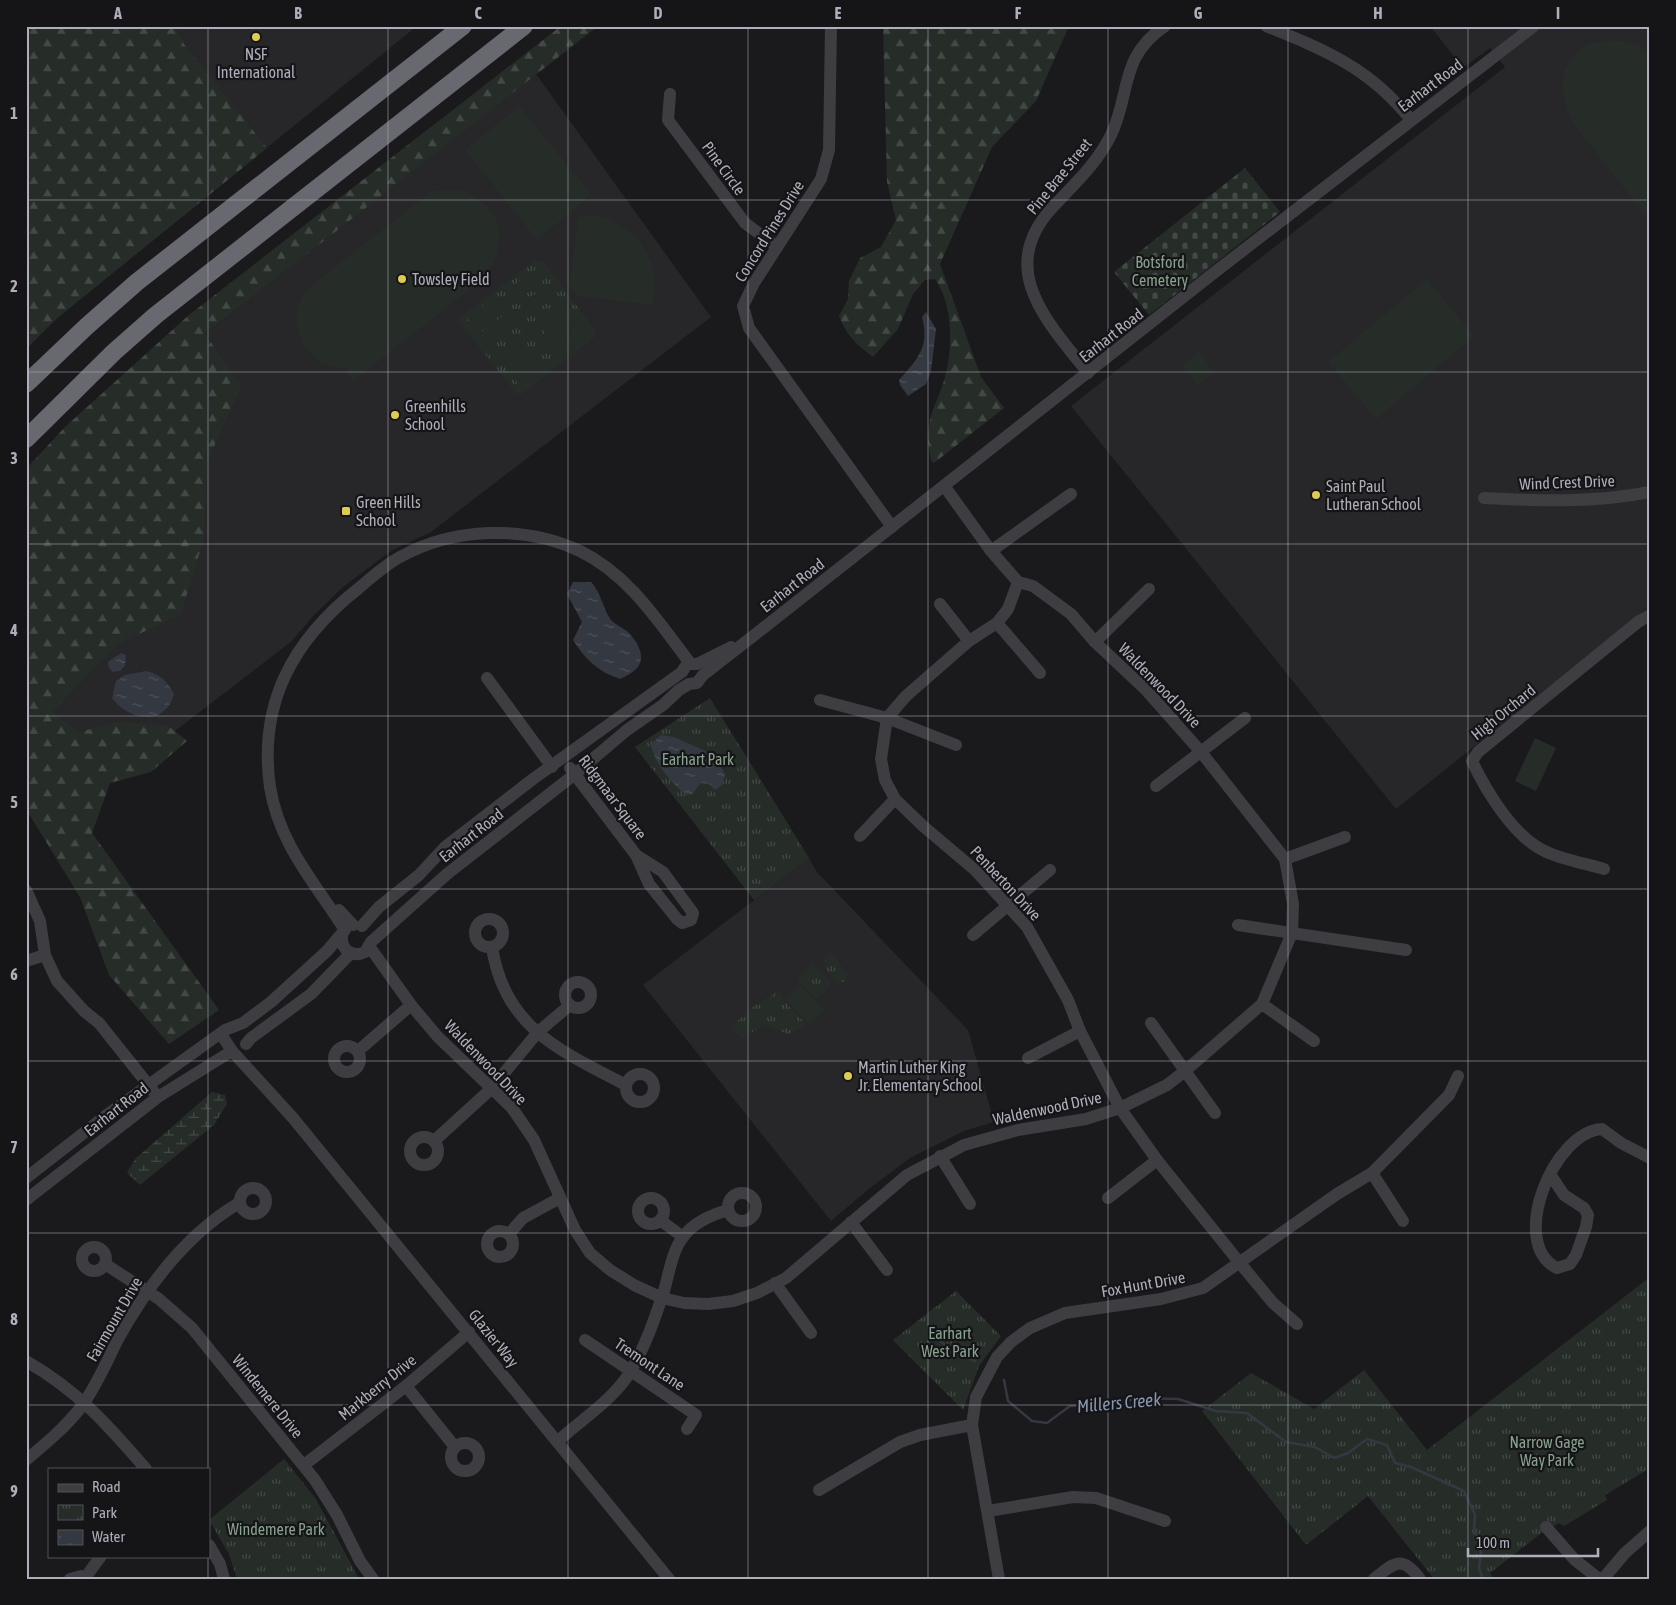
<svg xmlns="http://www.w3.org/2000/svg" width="1676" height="1605" font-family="'Asap Condensed',sans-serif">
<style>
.built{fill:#272629}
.forest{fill:url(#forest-firs)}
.wetland{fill:url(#wetland-marsh)}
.cemetery{fill:url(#cemetery-stones)}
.park{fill:url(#park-tufts)}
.pitch{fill:#262d28}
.water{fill:url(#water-ripples)}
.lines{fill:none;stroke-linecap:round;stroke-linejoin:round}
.stream{stroke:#333841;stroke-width:2.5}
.minor{stroke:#3e3d42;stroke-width:12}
.highway{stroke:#686871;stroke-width:18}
.grid{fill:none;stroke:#aeafba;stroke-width:1;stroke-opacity:0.55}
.poi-dot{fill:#dfcb4f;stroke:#151517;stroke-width:2}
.labels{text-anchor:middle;stroke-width:4.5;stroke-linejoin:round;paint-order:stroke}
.poi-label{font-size:16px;fill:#aeafba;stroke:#151517;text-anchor:start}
.street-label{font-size:16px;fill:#aeafba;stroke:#151517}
.park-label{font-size:16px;fill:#87a28e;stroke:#151517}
.water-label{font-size:18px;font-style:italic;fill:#8996b0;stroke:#151517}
.neatline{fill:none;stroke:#aeafba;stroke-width:2}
.grid-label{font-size:16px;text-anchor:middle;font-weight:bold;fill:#aeafba}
</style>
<defs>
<pattern id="forest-firs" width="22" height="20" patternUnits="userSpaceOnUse" patternTransform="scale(1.25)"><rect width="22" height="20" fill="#262d28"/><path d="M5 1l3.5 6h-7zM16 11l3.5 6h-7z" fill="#434945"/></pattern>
<pattern id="wetland-marsh" width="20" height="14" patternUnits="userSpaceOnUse" patternTransform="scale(1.25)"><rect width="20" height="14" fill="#262d28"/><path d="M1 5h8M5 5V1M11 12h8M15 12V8" fill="none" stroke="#434945"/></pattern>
<pattern id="cemetery-stones" width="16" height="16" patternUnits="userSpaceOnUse" patternTransform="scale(1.25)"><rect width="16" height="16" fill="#262d28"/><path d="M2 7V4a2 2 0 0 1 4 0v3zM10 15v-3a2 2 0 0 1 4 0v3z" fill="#434945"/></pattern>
<pattern id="park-tufts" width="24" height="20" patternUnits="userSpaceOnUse" patternTransform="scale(1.25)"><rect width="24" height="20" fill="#262d28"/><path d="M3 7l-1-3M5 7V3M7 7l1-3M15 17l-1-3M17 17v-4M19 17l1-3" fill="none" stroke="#434945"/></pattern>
<pattern id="water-ripples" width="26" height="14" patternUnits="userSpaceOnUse" patternTransform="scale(1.25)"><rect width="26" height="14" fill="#333841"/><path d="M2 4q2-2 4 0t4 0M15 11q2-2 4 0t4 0" fill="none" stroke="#4e525a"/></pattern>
</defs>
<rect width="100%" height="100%" fill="#1a1a1c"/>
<!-- built -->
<g class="built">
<polygon points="26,26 417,26 56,319 26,349"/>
<polygon points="1430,26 1650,26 1650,606 1396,809 1071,406 1505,67 1490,48 1463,68"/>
<polygon points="536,74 711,317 431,532 391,551 343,587 315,614 292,641 75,808 26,737 26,601 205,334"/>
<polygon points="809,858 816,871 968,1030 994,1122 964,1131 910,1158 870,1188 831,1221 643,985"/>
</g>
<!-- forest -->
<g class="forest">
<polygon points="26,26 175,26 184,44 267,148 56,319 26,349"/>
<polygon points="561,26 598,26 205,334 241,385 207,463 204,538 181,614 118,644 52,712 80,732 115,722 167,725 187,741 151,772 110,783 92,833 219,1010 169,1044 109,975 80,897 26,809 26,469 65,427 189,315"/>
<path d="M883,26H1069L1036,101L992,147L940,264L981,377L1004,408L934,463L931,460C930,451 927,442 928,433C929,412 940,396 945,377C953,348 953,304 935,279L925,280L913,294L898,329L873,357C857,345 846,335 839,316L848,299L849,281L860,258L881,247L896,220L887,182Z"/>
</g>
<!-- wetland -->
<polygon class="wetland" points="212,1092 225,1095 227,1104 214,1125 140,1185 127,1173 135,1159"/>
<!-- cemetery -->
<polygon class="cemetery" points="1245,168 1280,212 1149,315 1114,272"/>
<!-- park -->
<g class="park">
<polygon points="534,261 543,261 595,330 595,337 521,394 516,393 460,323 461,317"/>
<polygon points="710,698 809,858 754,900 635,747"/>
<polygon points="831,952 848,975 844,982 835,982 827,971 823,958"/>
<polygon points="813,964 828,979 830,984 826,991 816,999 799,981 798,978"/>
<polygon points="779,991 785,1002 807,1025 788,1034 764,1024 742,1039 731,1027 754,1006"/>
<polygon points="1650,1277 1650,1468 1605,1495 1607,1500 1564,1526 1559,1523 1539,1535 1490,1573 1494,1579 1434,1579 1368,1496 1306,1545 1202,1411 1251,1373 1314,1409 1364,1370 1427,1450"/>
<polygon points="956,1291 1001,1336 979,1366 963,1410 893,1340"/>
<polygon points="284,1459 316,1499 359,1579 237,1579 229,1554 209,1520"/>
</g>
<!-- pitch -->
<g class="pitch">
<path d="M1620,41L1638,45L1650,55V221L1572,122C1560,96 1556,65 1585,46C1595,41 1609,41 1620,41Z"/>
<polygon points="519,106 592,195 537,240 465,150"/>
<path d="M460,190C504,206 510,241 484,278L353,381L347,372L350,369C340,368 328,367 319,361C299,348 289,317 303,296C307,290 313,286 317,281L432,191Z"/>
<path d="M594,215C635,223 665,263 652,305L577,296L569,286L579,218Z"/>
<polygon points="534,270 543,281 519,299 510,288"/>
<polygon points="1427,279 1474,336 1376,419 1328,362"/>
<polygon points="547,285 555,296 531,315 522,304"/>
<polygon points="492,299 500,310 476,329 467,318"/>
<polygon points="565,309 573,320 549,338 540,327"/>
<polygon points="504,315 512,326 488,345 479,334"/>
<polygon points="577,324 585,335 561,354 553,343"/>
<polygon points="525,342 534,354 510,372 501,361"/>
<polygon points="1199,352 1214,372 1197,385 1182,365"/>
<polygon points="537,358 546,369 522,388 513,377"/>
<polygon points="1535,738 1556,748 1536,791 1515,781"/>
<polygon points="799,985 825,1010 811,1025 785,1000"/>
</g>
<!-- water -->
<g class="water">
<path d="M926,312L936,329L931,371L926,384L908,396L900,385L899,380C918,359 930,346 922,317Z"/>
<path d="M573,582H591C601,593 602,605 609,617C613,625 624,627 630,634C648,656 644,669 620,679C598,672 585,659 573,640L582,622L567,594Z"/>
<polygon points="121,653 126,655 125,666 120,671 113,672 109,668 108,662"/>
<path d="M146,671C160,674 167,681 174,694C165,727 129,721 112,698L116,681L125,675Z"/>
<path d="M661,735L674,737L714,755L725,774L722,785L715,790L709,784L701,783L692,794L685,795C670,780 655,765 651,744Z"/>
</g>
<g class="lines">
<!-- stream -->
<g class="stream">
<polyline points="929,1330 951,1351 975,1361"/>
<polyline points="1004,1380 1008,1401 1032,1421 1047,1423 1070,1406 1107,1405 1140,1398 1178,1399 1216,1411 1247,1413 1286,1442 1315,1447 1334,1458 1348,1453 1367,1439 1387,1445 1395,1463 1411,1467 1464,1491 1475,1515 1474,1529 1481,1552 1479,1568 1483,1579"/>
</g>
<!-- minor -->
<g class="minor">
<polyline points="831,26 829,150 821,179 754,283 743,306 749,328 892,527"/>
<path d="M1266,26C1325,50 1370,68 1411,120"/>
<polyline points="670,94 668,120 745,223 777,247"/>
<path d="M1088,373C1049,323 995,270 1052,208C1074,184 1096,165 1111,135C1131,93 1119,57 1165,26"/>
<path d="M1484,498C1540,501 1594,503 1650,492"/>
<polyline points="991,551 1071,494"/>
<polyline points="1018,582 1008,609 997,623 969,641 906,696 887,718 881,759 885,780 895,799 923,826 975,870 1027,927 1068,1000 1080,1031 1120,1108 1157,1160 1239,1262 1273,1303 1297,1324"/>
<polyline points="940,604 969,641"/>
<polyline points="997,623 1040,673"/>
<polyline points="1095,642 1149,589"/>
<polyline points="487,678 552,767"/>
<polyline points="820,700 887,718 956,745"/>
<polyline points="570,768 636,855 649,884 677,919 682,923 691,920 693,913 663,872 636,855"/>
<polyline points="1156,786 1245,718"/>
<polyline points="860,836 895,799"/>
<polyline points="1285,859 1345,837"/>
<path d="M1604,869C1587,864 1565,860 1549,853C1516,841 1486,791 1472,761L1478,752L1638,622L1650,615"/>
<polyline points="26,890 40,921 45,955 57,981 84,1011 99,1023 154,1092"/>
<polyline points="339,910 353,925"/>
<circle cx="489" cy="933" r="14"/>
<polyline points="1238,925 1406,950"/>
<polyline points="362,926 379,907 419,875 445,847 533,779 682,672 687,664 697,664 731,647"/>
<path d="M345,930C315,883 279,844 270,787C258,702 294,639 359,588C372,577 385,565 400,557C454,527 525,525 580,551C629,575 658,621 690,663"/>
<polyline points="973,935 1050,870"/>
<path d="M342,936C341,950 352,958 365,952L371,942L447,874L575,774L627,730L663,705L679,690L689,684L697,683L703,675L757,633L1215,272L1534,26"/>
<polyline points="369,946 411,1005 438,1037 512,1108 534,1140 575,1230 590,1253 610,1270 634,1285 662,1298 684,1303 708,1304 733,1301 757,1293 786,1278 907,1175 964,1145 1018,1130 1086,1119 1120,1108 1167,1085 1185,1071 1262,1004 1292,933 1293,904 1285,859 1201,752 1146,690 1095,642 1071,614 1033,586 1018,582 991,551 945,487"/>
<path d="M492,947C504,1027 560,1051 626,1085"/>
<polyline points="26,961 45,955"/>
<circle cx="578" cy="995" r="13"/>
<polyline points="1262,1004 1314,1041"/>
<polyline points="1151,1023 1215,1113"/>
<polyline points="221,1034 232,1051 293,1118 669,1579"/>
<polyline points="246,1044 251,1038 311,994 351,953"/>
<circle cx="347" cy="1059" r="13"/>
<polyline points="358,1051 411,1005"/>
<polyline points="1028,1058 1080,1031"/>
<circle cx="640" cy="1088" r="14"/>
<circle cx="424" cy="1151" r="14"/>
<polyline points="434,1141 491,1089 538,1032 570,1005"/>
<polyline points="940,1156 970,1204"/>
<polyline points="1372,1173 1403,1221"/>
<path d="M1550,1174L1564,1195L1584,1208L1588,1215L1586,1227L1576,1255L1570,1264L1557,1268C1508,1244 1553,1132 1602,1129L1621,1143L1650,1158"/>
<polyline points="26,1178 108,1114 225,1030 243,1023 271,1002 327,951 344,931"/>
<circle cx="253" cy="1201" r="13"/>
<circle cx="742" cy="1207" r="14"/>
<circle cx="651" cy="1211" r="13"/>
<polyline points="1108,1198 1157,1160"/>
<polyline points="26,1200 158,1097 232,1051"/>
<polyline points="660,1220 683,1237"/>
<polyline points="851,1222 887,1270"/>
<circle cx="500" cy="1244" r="13"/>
<polyline points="509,1234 523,1218 560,1198"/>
<circle cx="94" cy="1259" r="12"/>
<polyline points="105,1264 159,1299 192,1328 315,1480 337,1515 360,1561 373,1579"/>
<polyline points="775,1283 811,1333"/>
<polyline points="585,1340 696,1415 687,1429"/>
<path d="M26,1361C78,1391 107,1424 146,1469"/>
<polyline points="406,1386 455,1447"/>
<path d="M558,1441C583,1418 615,1399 632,1369C646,1344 655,1318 664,1291C669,1274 672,1251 683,1237C694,1222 711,1215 728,1210"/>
<circle cx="465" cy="1457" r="14"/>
<path d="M26,1460C45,1444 65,1428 81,1407C96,1387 106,1363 117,1341C147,1286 185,1235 239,1203"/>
<polyline points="304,1465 406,1386 469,1332"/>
<polyline points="819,1490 900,1442 920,1435 972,1425"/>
<polyline points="988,1511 1073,1497 1096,1498 1165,1521"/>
<polyline points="1546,1527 1574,1559 1599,1579"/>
<polyline points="209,1545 220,1564 224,1579"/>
<polyline points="85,1578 101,1556"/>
<polyline points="70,1579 81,1576 86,1579"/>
<polyline points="999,1579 972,1425 976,1397 997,1357 1011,1342 1030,1328 1065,1313 1161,1299 1203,1288 1337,1194 1372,1173 1449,1095 1458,1076"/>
<path d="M1374,1579C1394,1563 1402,1554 1420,1579"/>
<polyline points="1603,1579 1625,1553 1650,1531"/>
</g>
<!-- highway -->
<g class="highway">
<polyline points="26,384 87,326 137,282 463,26"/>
<polyline points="26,439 114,352 156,315 524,26"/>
</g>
</g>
<!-- grid -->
<path class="grid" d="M208,26V1469M388,26V1579M568,26V1579M748,26V1579M928,26V1579M1108,26V1579M1288,26V1579M1468,26V1579M26,200H1650M26,372H1650M26,544H1650M26,716H1650M26,889H1650M26,1061H1650M26,1233H1650M26,1405H1650M208,1556V1579"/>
<!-- markers -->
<g class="poi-dot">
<circle cx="256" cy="37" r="5"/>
<circle cx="402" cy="279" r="5"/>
<circle cx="395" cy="415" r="5"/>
<circle cx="1316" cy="495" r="5"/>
<rect x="341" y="506" width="10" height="10" rx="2.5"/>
<circle cx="848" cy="1076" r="5"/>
</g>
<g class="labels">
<!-- poi labels -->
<g class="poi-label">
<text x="256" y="60" text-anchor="middle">NSF<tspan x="256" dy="18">International</tspan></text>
<text x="412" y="285">Towsley Field</text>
<text x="405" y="412">Greenhills<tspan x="405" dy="18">School</tspan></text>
<text x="1326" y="492">Saint Paul<tspan x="1326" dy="18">Lutheran School</tspan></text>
<text x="356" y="508">Green Hills<tspan x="356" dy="18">School</tspan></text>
<text x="858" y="1073">Martin Luther King<tspan x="858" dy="18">Jr. Elementary School</tspan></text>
</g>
<!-- street labels -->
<g class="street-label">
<text transform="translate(1430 85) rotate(-37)" y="6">Earhart Road</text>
<text transform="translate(724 168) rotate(54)" y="6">Pine Circle</text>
<text transform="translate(1059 176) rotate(-51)" y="6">Pine Brae Street</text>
<text transform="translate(769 231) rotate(-58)" y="6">Concord Pines Drive</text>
<text transform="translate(1111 335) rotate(-38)" y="6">Earhart Road</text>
<text transform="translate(1567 482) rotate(-2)" y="6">Wind Crest Drive</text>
<text transform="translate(792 585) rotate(-38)" y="6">Earhart Road</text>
<text transform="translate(1160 685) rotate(46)" y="6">Waldenwood Drive</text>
<text transform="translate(1503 712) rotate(-39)" y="6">High Orchard</text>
<text transform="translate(613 797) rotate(53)" y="6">Ridgmaar Square</text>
<text transform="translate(471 835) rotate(-38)" y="6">Earhart Road</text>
<text transform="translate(1006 883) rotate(47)" y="6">Penberton Drive</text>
<text transform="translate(486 1062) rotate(46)" y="6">Waldenwood Drive</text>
<text transform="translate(1047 1108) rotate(-12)" y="6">Waldenwood Drive</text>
<text transform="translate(116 1109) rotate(-38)" y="6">Earhart Road</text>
<text transform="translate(1143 1284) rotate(-10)" y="6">Fox Hunt Drive</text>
<text transform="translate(114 1319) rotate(-60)" y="6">Fairmount Drive</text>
<text transform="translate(494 1338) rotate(51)" y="6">Glazier Way</text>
<text transform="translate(650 1364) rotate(34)" y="6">Tremont Lane</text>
<text transform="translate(377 1387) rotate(-39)" y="6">Markberry Drive</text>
<text transform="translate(268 1396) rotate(51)" y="6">Windemere Drive</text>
</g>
<!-- park labels -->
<g class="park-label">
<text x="1160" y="268">Botsford<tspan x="1160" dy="18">Cemetery</tspan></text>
<text x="698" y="765">Earhart Park</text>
<text x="950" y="1339">Earhart<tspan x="950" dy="18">West Park</tspan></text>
<text x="1547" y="1448">Narrow Gage<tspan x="1547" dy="18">Way Park</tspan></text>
<text x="276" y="1535">Windemere Park</text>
</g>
<!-- water labels -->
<g class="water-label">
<text transform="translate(1119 1403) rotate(-5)" y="6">Millers Creek</text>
</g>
</g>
<!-- border -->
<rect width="1676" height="1605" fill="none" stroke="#151517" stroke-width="55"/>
<!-- legend -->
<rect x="48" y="1468" width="162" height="90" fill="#151517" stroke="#525358"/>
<rect x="58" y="1484" width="25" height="8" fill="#3e3d42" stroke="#525358"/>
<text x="92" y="1492" font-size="15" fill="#aeafba">Road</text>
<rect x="58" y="1505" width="25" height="15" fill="url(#park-tufts)" stroke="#525358"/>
<text x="92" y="1518" font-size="15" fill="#aeafba">Park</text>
<rect x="58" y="1530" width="25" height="15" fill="url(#water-ripples)" stroke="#525358"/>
<text x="92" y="1542" font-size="15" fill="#aeafba">Water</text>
<!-- scale -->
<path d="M1468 1548v8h130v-8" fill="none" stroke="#aeafba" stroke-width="2.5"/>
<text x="1476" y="1548" font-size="15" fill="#aeafba" stroke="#151517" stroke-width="4" paint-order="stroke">100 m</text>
<rect x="28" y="28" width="1620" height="1550" class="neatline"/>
<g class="grid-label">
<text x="118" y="19">A</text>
<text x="298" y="19">B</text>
<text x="478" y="19">C</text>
<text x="658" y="19">D</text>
<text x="838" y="19">E</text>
<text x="1018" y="19">F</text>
<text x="1198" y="19">G</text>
<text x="1378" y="19">H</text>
<text x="1558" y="19">I</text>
<text x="14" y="119">1</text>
<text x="14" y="292">2</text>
<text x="14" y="464">3</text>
<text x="14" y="636">4</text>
<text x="14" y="808">5</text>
<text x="14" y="980">6</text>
<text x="14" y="1153">7</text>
<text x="14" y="1325">8</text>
<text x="14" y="1497">9</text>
</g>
</svg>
